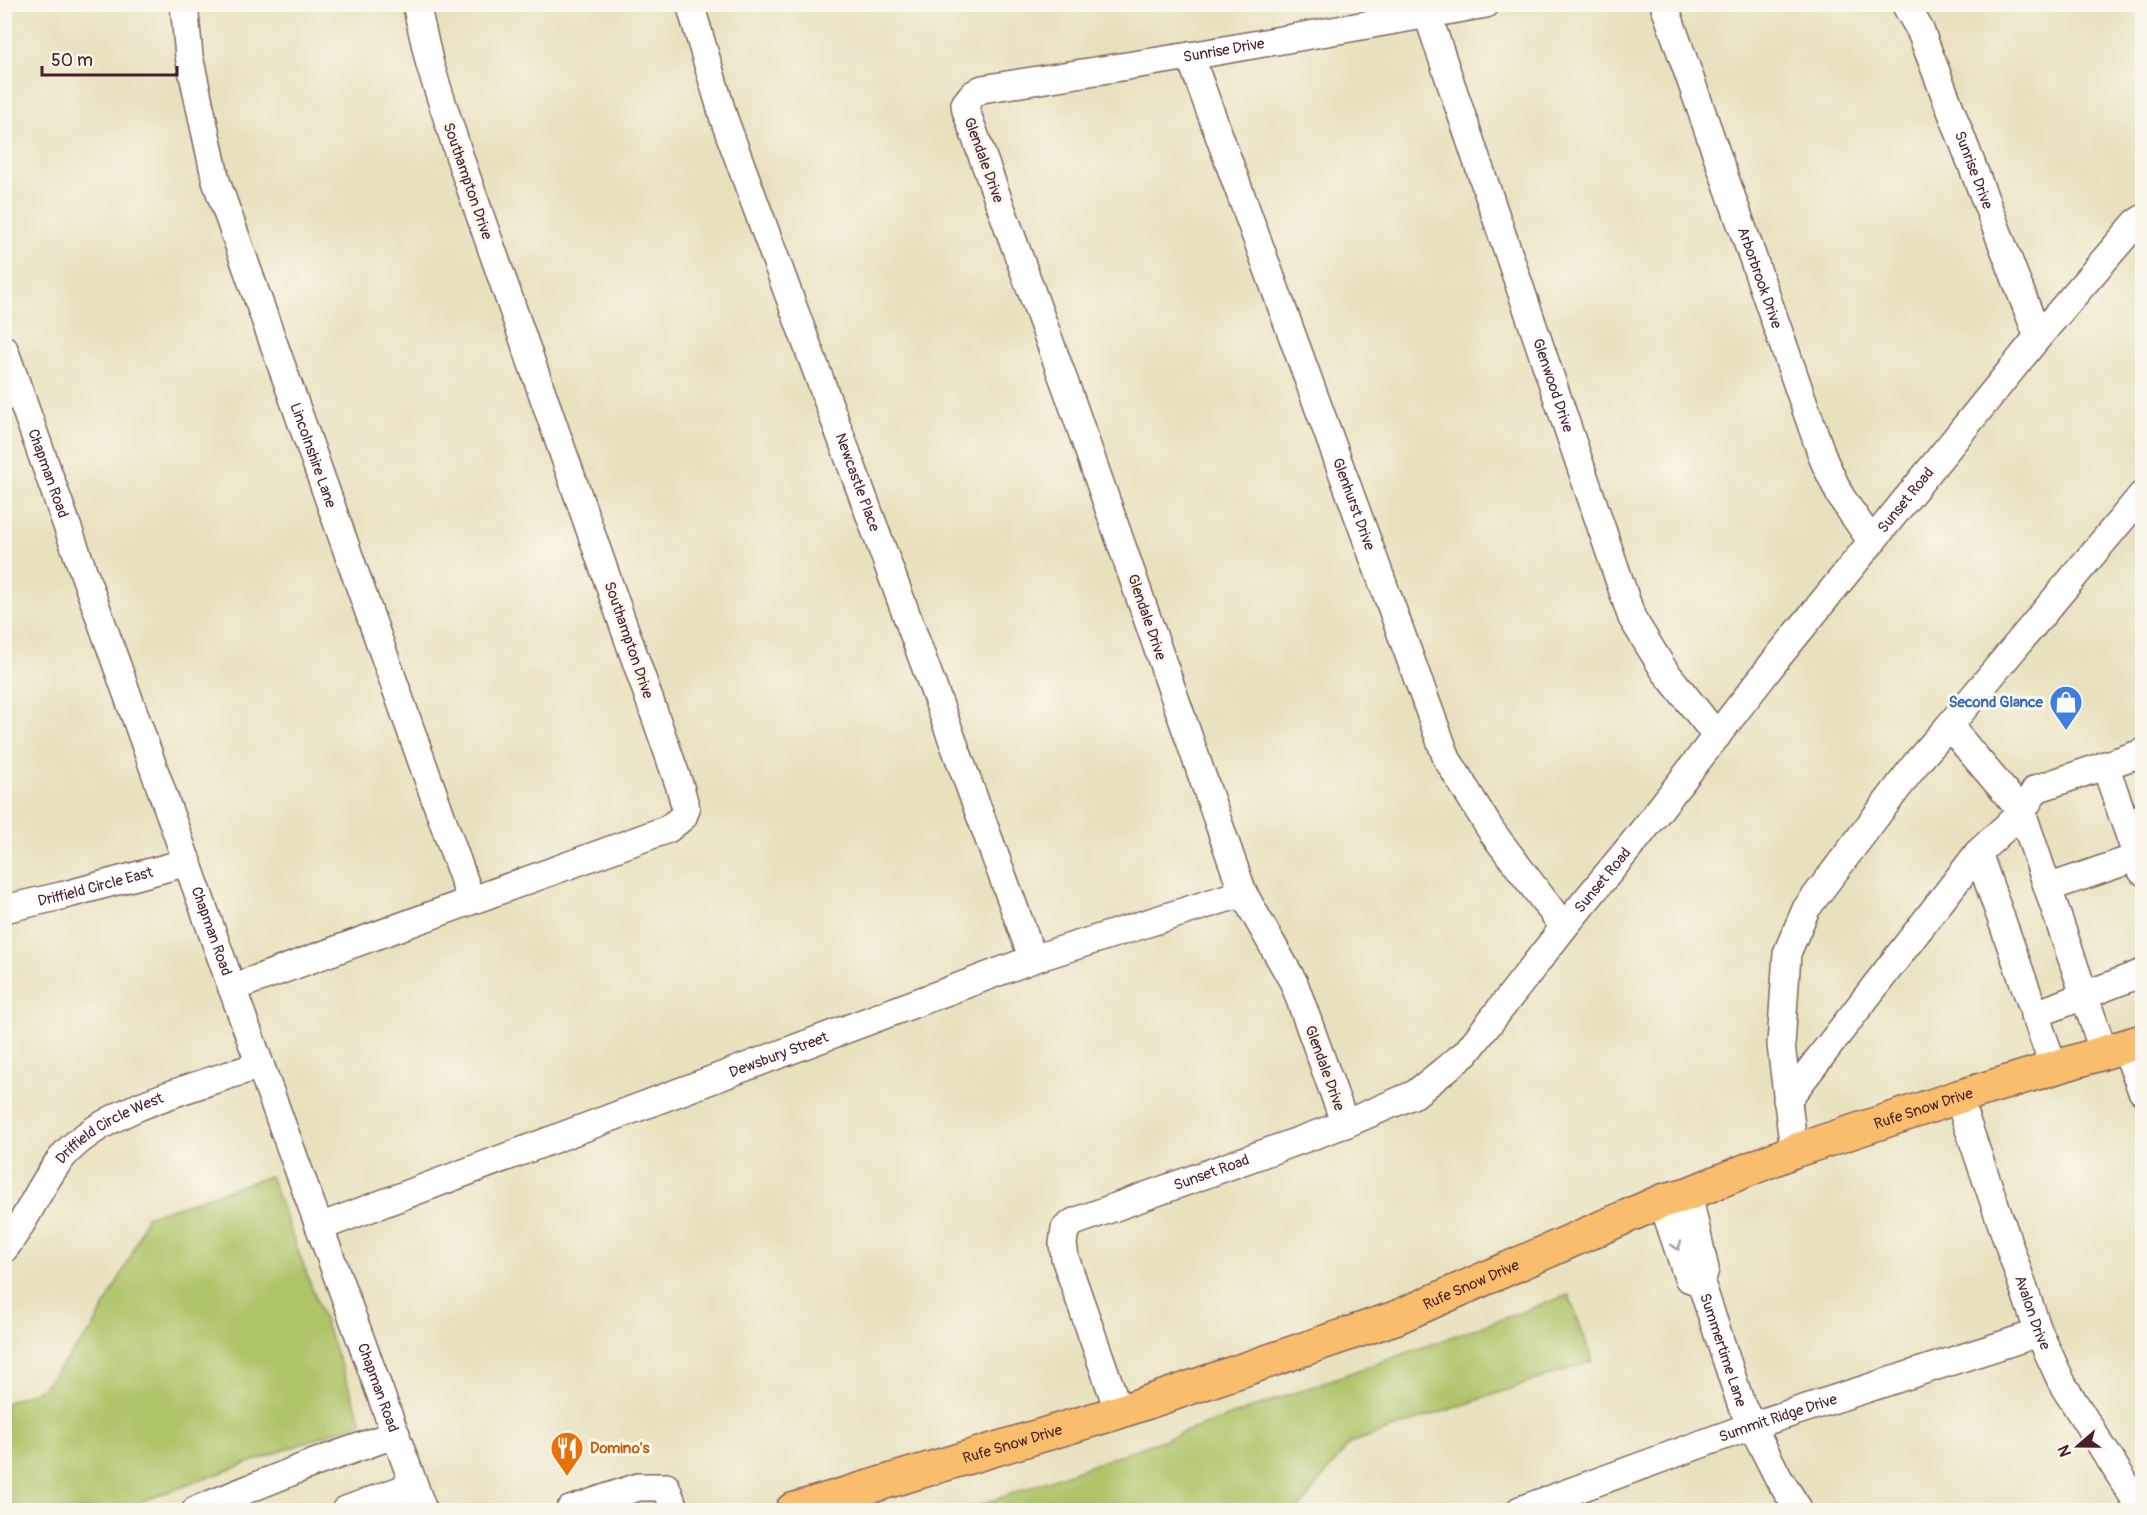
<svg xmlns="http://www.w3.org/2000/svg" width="2147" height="1515" font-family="Pangolin,sans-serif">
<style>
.grass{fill:#adc469;stroke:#7c724a;stroke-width:1.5}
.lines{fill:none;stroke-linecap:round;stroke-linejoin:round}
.minor-casing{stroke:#81635e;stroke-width:30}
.major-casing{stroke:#81635e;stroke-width:36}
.minor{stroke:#fff;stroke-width:27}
.major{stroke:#f9be6d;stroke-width:33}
.oneway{stroke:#ae9aa0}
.labels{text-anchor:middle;stroke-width:6;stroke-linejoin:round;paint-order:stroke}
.street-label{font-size:15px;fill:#4a1f2b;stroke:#fbf7ec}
.shop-label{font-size:15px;font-weight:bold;fill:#366cbe;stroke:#fbf7ec;text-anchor:end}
.food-label{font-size:15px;font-weight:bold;fill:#c56008;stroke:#fbf7ec;text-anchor:start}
</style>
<rect width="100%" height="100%" fill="#fbf7ec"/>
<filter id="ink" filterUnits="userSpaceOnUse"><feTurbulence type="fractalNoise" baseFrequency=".0167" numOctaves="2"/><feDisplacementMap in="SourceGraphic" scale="12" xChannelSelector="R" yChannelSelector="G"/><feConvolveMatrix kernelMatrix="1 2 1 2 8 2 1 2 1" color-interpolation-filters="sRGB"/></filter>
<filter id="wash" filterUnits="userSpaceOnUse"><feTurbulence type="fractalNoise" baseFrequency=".008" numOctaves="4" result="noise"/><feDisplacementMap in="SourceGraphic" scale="24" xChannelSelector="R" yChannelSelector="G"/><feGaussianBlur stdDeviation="1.35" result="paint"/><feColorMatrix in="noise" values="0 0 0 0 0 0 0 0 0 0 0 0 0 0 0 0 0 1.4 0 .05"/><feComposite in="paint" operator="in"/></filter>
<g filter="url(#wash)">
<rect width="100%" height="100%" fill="#e8e1be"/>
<!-- grass -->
<g class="grass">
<polygon points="270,1176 362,1422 118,1510 5,1510 5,1403 41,1389 92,1330 131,1256 146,1217"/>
<polygon points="1569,1295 1593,1361 1350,1443 1298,1510 966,1510"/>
</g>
</g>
<g filter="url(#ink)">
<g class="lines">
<defs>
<g id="minor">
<path id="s1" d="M184,4L189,56L216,181L471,900"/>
<path id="s2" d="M690,4L724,119L1033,959"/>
<path id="s3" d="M1664,4L1824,461L1841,497L1872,542"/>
<path id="s4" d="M1905,4L1920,30L2038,337"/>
<path id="s5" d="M1427,13L1632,618L1664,670L1717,736"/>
<path id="s6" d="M1190,56L1447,759L1492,832L1564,927"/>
<path id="s7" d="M4,349L232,988L423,1510"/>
<polyline points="2105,765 2142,871"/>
<polyline points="1978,853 2054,1068"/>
<polyline points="2048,888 2138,857"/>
<path id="s8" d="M4,909L61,896L188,862"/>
<polyline points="232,988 668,829 683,817 686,809 680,787 462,164 430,65 416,4"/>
<polyline points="2034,1015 2142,973"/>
<polyline points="2125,1046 2142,1091"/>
<polyline points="2104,1053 2022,812 1949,726 2142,495"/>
<path id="s9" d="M1958,1097L2039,1333L2063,1385L2142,1510"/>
<polyline points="1787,1100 1978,853 2022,812 2036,789 2142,753"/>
<path id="s10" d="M1345,1124L1294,983L1243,893L1072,403L966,111L965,104L972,95L982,89L1190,56L1486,4"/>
<polyline points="1794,1151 1781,1045 1787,953 1806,909 1918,761 1949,726"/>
<path id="s11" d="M1688,1194L1705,1269L1701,1283L1741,1404L1779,1479L1799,1510"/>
<polyline points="1662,1201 1688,1278 1701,1283"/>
<path id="s12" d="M320,1227L1033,959L1243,893"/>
<path id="s13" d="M4,1249C26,1222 38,1188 60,1160C100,1109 199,1086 260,1065"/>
<path id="s14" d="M1119,1412L1065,1258L1063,1244L1065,1229L1074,1222L1345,1124L1415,1094L1466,1053L1564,927L1638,837L1778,657L2038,337L2136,223L2142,219"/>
<polyline points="196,1510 306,1466 396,1434"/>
<polyline points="346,1510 414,1485"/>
<polyline points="570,1510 638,1487 666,1487 675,1510"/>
<path id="s15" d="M1520,1510L1751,1426L2039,1333"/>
</g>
<g id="major">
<path id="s16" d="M792,1510L1119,1412L1395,1318L1662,1201L1688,1194L1794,1151L1958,1097L2142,1041"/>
</g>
</defs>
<!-- minor casing -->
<use href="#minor" class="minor-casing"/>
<!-- major casing -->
<use href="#major" class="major-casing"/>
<!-- minor -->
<use href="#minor" class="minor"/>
<!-- major -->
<use href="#major" class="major"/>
</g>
<!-- one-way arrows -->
<defs><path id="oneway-chevron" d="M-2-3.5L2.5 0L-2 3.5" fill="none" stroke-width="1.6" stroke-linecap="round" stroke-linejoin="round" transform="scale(1.5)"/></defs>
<use class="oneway" href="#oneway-chevron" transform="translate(1677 1246) rotate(71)"/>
</g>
<!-- icons -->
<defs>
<symbol id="shop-pin" viewBox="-11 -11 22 30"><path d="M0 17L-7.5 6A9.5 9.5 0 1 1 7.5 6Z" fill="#3f7fe0" stroke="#fbf7ec"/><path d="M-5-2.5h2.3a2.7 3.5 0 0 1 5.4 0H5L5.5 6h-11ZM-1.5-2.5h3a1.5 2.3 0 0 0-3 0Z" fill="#fff"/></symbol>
<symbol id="restaurant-pin" viewBox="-11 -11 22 30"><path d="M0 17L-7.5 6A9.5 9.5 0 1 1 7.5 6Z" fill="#e8710a" stroke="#fbf7ec"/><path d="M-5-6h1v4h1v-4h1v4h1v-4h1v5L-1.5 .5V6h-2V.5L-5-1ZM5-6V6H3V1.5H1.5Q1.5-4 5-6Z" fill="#fff"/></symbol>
</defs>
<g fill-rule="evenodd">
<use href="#shop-pin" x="2047" y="683" width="38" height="52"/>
<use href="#restaurant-pin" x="548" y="1429" width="38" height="52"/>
</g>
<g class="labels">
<!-- street labels -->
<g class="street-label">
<text dy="5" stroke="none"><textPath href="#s10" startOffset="1358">Sunrise Drive</textPath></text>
<text transform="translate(984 160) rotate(70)" y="5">Glendale Drive</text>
<text dy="5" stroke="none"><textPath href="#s4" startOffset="180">Sunrise Drive</textPath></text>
<text transform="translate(468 181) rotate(71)" y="5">Southampton Drive</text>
<text dy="5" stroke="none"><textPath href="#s3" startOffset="290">Arborbrook Drive</textPath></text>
<text dy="5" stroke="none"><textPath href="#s5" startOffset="393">Glenwood Drive</textPath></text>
<text dy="5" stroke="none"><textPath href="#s1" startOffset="471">Lincolnshire Lane</textPath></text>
<text dy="5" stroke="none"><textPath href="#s7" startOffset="132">Chapman Road</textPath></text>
<text dy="5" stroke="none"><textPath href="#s2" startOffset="507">Newcastle Place</textPath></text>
<text dy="5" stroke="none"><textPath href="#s14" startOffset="1340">Sunset Road</textPath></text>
<text dy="5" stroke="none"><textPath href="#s6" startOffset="477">Glenhurst Drive</textPath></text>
<text transform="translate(1147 617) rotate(71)" y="5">Glendale Drive</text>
<text transform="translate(629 640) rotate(71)" y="5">Southampton Drive</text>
<text dy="5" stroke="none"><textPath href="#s14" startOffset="854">Sunset Road</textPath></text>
<text dy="5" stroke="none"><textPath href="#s8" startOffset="94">Driffield Circle East</textPath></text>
<text dy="5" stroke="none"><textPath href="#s7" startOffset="618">Chapman Road</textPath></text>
<text dy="5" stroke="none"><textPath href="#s12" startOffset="490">Dewsbury Street</textPath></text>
<text transform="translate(1325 1068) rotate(70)" y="5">Glendale Drive</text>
<text dy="5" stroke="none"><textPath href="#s16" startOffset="1202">Rufe Snow Drive</textPath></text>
<text dy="5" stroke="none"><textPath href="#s13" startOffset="165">Driffield Circle West</textPath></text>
<text dy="5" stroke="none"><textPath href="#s14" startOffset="350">Sunset Road</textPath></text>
<text dy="5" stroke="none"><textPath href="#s16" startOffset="716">Rufe Snow Drive</textPath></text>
<text dy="5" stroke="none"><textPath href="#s9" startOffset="228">Avalon Drive</textPath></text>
<text dy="5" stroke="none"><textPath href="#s11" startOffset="162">Summertime Lane</textPath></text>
<text dy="5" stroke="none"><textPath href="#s7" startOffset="1104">Chapman Road</textPath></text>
<text dy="5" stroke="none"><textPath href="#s15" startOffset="274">Summit Ridge Drive</textPath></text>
<text dy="5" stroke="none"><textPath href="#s16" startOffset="230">Rufe Snow Drive</textPath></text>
</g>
<!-- shop labels -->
<g class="shop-label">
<text x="2043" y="707">Second Glance</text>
</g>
<!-- food labels -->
<g class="food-label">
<text x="590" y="1453">Domino's</text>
</g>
</g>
<!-- margin -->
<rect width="2147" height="1515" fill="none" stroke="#fbf7ec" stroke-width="24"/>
<!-- north arrow -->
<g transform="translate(2078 1446) rotate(250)" stroke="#fbf7ec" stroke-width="4.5" paint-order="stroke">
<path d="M0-4.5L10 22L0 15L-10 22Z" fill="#4a1f2b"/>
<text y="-9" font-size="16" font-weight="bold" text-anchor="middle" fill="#4a1f2b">N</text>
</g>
<!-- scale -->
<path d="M42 66v9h135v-9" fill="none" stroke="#4a1f2b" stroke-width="3"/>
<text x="51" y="66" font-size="18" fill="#4a1f2b" stroke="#fbf7ec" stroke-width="4.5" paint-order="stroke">50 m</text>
</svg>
